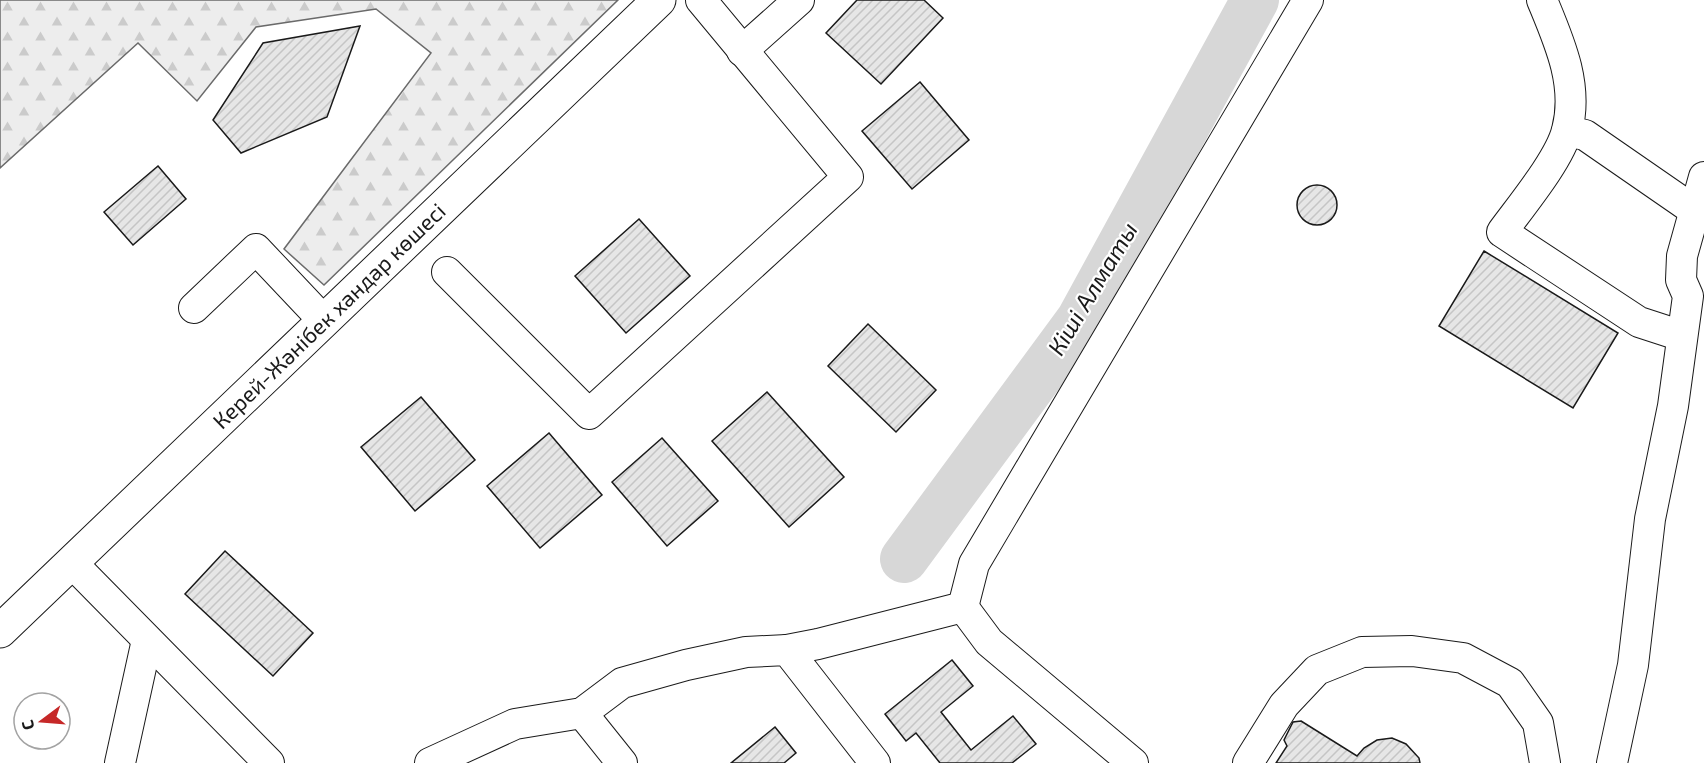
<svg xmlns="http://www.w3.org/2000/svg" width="1704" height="763" font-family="'Exo 2',sans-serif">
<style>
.forest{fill:url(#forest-firs);stroke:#6a6a6a;stroke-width:1.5}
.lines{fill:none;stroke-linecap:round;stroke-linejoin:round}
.river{stroke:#d7d7d7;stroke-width:48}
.building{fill:url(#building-hatch);stroke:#1a1a1a;stroke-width:1.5}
.minor-casing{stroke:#1a1a1a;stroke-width:32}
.major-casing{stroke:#1a1a1a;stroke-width:35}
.minor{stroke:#fff;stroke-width:30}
.major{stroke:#fff;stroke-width:33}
.labels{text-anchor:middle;stroke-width:4.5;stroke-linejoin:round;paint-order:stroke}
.street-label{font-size:22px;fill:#1a1a1a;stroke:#fff}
.water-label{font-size:24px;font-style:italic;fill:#1a1a1a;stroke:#fff}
</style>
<defs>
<pattern id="forest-firs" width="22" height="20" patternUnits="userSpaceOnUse" patternTransform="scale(1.5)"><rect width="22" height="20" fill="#ededed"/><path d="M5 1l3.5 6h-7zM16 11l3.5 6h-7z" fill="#cbcbcb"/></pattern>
<pattern id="building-hatch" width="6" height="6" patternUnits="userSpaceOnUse" patternTransform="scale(1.5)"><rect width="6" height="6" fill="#e6e6e6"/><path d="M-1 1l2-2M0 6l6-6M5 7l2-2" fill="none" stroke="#c5c5c5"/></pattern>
</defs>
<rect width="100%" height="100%" fill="#fff"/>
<!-- forest -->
<polygon class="forest" points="0,0 618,0 324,285 284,249 431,53 376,9 256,27 197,101 138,43 0,168"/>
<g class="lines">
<!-- river -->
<polyline class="river" points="904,559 1080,320 1255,0"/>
</g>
<!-- building -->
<g class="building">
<polygon points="857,0 924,0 943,18 881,84 826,33"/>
<polygon points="360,26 327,117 241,153 213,120 263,43"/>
<polygon points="920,82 969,140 912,189 862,131"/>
<polygon points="158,166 186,199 133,245 104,212"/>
<circle cx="1317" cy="205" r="20"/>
<polygon points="639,219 690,276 626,333 575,276"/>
<polygon points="1484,251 1618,333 1573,408 1439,326"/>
<polygon points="868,324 936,390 896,432 828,366"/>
<polygon points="767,392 844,477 789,527 712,441"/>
<polygon points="421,397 475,460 415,511 361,447"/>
<polygon points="549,433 602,495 540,548 487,486"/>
<polygon points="662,438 718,501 667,546 612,482"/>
<polygon points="225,551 313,633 273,676 185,594"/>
<polygon points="952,660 973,686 941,712 971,750 1013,716 1036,744 1012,763 940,763 916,733 906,741 885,714"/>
<polygon points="1301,721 1357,756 1364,748 1377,740 1392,738 1406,744 1419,758 1420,763 1276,763 1287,746 1284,740 1293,722"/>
<polygon points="775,727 796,753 784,763 731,763"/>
</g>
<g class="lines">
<defs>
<g id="minor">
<path d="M1542,0C1559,41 1579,85 1567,130C1560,159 1521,206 1502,232L1639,322L1682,336"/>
<polyline points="742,51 799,0"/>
<polyline points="1567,131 1585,135 1695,211"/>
<polyline points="447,272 589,414 848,177 701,0"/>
<polyline points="194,308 256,249 324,321"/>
<polyline points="72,563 269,763"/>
<polyline points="963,607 989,642 1133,763"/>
<polyline points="787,650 818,644 963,607 974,564 1308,0"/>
<polyline points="582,713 622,763"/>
<polyline points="120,763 147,640"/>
<polyline points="430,763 515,724 582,713 622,683 686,665 746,652 787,650 875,763"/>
<polyline points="1248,763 1284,705 1317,670 1362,652 1412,651 1463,658 1510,683 1538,723 1545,763"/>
<polyline points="1612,763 1633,665 1650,519 1673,406 1688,296 1681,280 1682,256 1704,177"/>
</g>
<polyline id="major" points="0,631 659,0"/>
</defs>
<!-- minor casing -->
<use href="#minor" class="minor-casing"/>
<!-- major casing -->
<use href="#major" class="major-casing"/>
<!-- minor -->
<use href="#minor" class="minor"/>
<!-- major -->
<use href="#major" class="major"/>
</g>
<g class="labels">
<!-- street labels -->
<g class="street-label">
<text transform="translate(329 316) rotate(-44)" y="8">Керей-Жәнібек хандар көшесі</text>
</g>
<!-- water labels -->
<g class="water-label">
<text transform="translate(1093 289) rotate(-59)" y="8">Кіші Алматы</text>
</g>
</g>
<!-- north arrow -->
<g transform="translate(42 721) rotate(254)"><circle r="28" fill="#ffffff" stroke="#a3a3a3" stroke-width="1.5"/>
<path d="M0-4.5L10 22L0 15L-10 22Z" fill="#c62828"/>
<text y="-9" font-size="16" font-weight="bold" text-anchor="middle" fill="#1a1a1a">С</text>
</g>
</svg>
